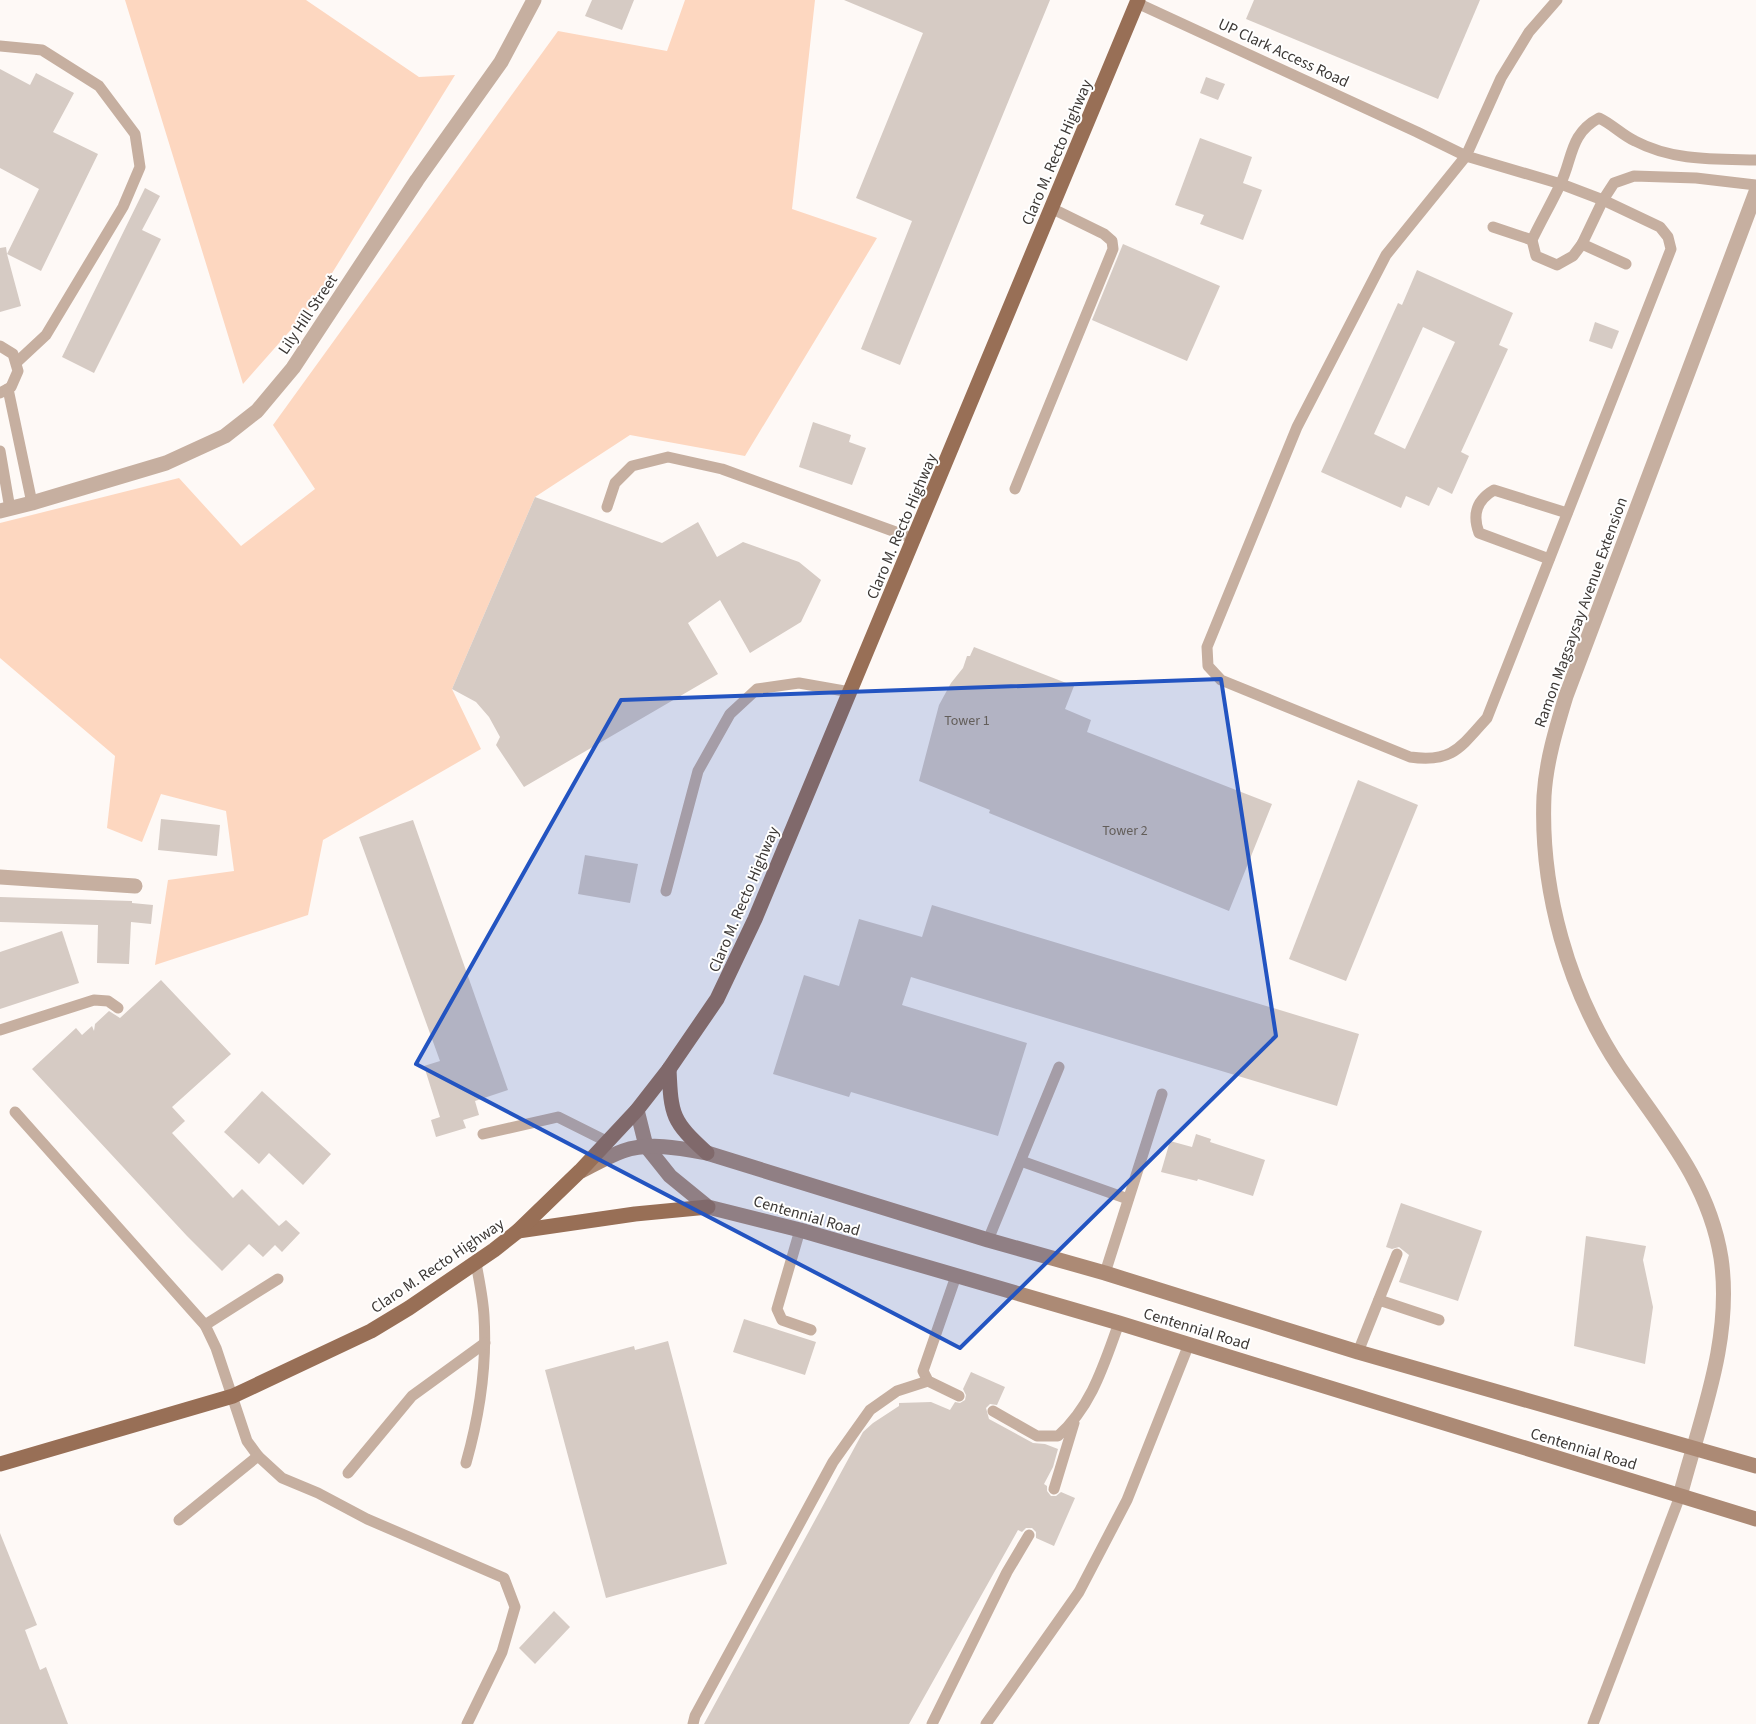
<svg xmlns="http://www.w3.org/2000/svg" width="1756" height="1724" font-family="'Source Sans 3',sans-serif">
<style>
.green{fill:#fdd7c0}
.building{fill:#d6cbc4;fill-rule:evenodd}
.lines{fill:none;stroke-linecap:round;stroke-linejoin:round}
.lane{stroke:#c6afa0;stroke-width:11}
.street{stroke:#c6afa0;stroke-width:15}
.secondary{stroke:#ac8a75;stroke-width:15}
.primary{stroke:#986f56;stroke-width:15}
.marked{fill:#2354c1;fill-opacity:0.2;stroke:#2354c1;stroke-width:4;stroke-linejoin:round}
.labels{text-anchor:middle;stroke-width:4;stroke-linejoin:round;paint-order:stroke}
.number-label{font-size:14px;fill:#635e5a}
.street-label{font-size:16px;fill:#3d3936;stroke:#fff}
</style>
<rect width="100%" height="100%" fill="#fef9f6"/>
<!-- green -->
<g class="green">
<polygon points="125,0 306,0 419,77 455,75 311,307 243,384"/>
<polygon points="685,0 815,0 792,209 877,238 745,456 630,435 535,497 452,689 481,749 323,840 308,915 155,965 168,880 234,871 226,811 161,794 142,842 107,828 115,756 0,658 0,523 179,478 241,546 315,489 273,425 558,31 667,51"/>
</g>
<!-- building -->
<g class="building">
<polygon points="592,0 634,0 622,30 585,16"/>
<polygon points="844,0 1050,0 900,365 861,349 912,221 856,198 923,33"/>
<polygon points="1254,0 1480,0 1438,99 1246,19"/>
<polygon points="0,69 30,85 36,73 74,93 53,132 98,154 41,271 7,254 21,306 0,312 0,248 6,247 7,254 39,189 0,168"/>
<polygon points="1206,77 1225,84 1218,100 1200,93"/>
<polygon points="1200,138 1252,157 1243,183 1262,190 1243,240 1200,224 1204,215 1175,205"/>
<polygon points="145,188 160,196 142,230 161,239 94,373 62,357"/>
<polygon points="1123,244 1220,286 1187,361 1092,320"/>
<path d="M1417,270L1513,313L1499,345L1508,349L1461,452L1469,456L1452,494L1438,487L1429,506L1406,496L1401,508L1321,472L1398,303L1402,305ZM1423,327L1455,342L1405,449L1374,434Z"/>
<polygon points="1595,322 1619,331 1612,349 1589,341"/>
<polygon points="813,422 851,435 849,442 866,448 852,485 799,467"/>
<polygon points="535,497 662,543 698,522 717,557 743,542 799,562 821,580 801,622 750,653 720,600 688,623 718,674 524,787 496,745 500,737 489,717 476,702 452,689"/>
<polygon points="974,647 1074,686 1065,709 1091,720 1087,732 1272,804 1229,911 989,813 990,810 919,781 939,705 951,683 963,668 967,656 970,656"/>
<polygon points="1358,780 1418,805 1346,981 1289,959"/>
<polygon points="161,819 220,825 217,856 158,850"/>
<polygon points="413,820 508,1090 475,1101 479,1115 463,1120 466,1128 436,1137 431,1120 440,1117 424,1066 440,1061 359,837"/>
<polygon points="585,855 638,864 630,903 578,894"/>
<polygon points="0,897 132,901 132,903 153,905 151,924 131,922 129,964 97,963 98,925 0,922"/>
<polygon points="932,905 1359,1034 1337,1106 911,977 902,1005 1027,1043 998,1136 851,1092 849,1097 773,1074 804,975 839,986 859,919 922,937"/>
<polygon points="62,931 79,983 0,1009 0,952"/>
<polygon points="161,980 231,1054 172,1107 185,1121 172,1133 233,1198 242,1189 279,1226 286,1220 300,1233 282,1252 275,1245 263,1257 249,1244 222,1271 187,1236 32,1069 76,1028 82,1035 92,1026 94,1031 95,1024 109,1011 120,1018"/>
<polygon points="262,1091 331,1154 303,1185 269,1153 259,1164 224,1132"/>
<polygon points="1196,1134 1211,1139 1210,1142 1265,1160 1253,1196 1198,1179 1197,1181 1161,1172 1170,1141 1192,1147"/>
<polygon points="1401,1203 1482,1231 1458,1301 1399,1282 1409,1255 1399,1247 1392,1249 1386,1247"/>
<polygon points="1586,1236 1646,1246 1643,1260 1653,1307 1645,1364 1574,1346"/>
<polygon points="744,1319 816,1342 805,1375 733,1352"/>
<polygon points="668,1341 727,1564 606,1598 545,1370 634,1346 635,1350"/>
<polygon points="971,1372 1005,1387 997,1405 990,1404 986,1408 989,1419 1033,1443 1045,1444 1058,1449 1053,1467 1044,1484 1047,1486 1047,1491 1051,1496 1056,1496 1061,1492 1075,1498 1054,1546 1036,1538 1036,1532 1032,1528 1026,1528 1022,1532 1018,1530 909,1724 704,1724 863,1432 873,1423 899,1406 899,1403 931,1402 950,1410 955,1402 960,1403 965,1400 966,1395 963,1389"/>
<polygon points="0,1533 37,1625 25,1630 40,1670 46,1667 68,1724 0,1724"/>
<polygon points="554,1611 570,1627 535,1664 519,1648"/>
</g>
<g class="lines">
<!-- lane -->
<g class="lane">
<path d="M1137,3L1417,132L1466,156L1561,184L1603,200L1660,227L1668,237L1671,249L1487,718C1460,748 1452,763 1410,757L1221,680L1208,666L1207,647L1297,427L1386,255L1466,156L1501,78L1529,32L1557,0"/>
<polyline points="0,46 42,50 99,86 135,134 140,167 123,207 46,335 17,362"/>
<path d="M1756,160C1714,159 1673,161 1635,141C1622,135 1612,124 1599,118C1569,134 1573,159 1560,185C1551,204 1541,221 1532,240L1536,256L1557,265L1573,256L1582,244L1603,200L1614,183L1634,176L1696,178L1756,185"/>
<polyline points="1493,227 1532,240"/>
<polyline points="1582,244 1626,264"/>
<polyline points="0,346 13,354 18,371 11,387 0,393"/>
<polyline points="8,389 32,503"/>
<polyline points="0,451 10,509"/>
<polyline points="1015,489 1113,249 1112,241 1104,234 1053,209"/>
<polyline points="607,507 615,483 632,466 668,457 722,469 915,539"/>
<path d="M1549,559L1479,533C1472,514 1477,500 1494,490L1567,513"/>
<polyline points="666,891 698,771 730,714 757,689 799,683 850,692"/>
<polyline points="0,1030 94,1000 108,1001 118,1008"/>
<polyline points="15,1112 205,1325 216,1348 247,1441 258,1456 282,1478 318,1493 367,1519 504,1578 515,1607 502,1652 467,1724"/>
<polyline points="483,1134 558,1117 608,1142"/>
<polyline points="1021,1161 1128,1199"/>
<polyline points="800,1230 777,1309 782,1320 811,1330"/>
<polyline points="988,1240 1059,1067"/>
<polyline points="1105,1273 1162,1094"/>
<polyline points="956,1276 923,1371 928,1381 959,1396"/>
<polyline points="1379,1300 1439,1320"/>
<polyline points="205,1325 278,1279"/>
<polyline points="1358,1352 1397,1254"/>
<path d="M993,1411L1037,1436H1058C1092,1406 1104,1364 1119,1323"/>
<path d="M466,1463C479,1417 487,1364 484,1316C483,1298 479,1280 476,1263"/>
<polyline points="348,1473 412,1396 485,1343"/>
<polyline points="1054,1489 1074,1423"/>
<polyline points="179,1520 258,1456"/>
<polyline points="693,1724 695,1716 833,1462 870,1410 897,1391 928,1381"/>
<polyline points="932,1724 1007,1572 1029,1535"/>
<polyline points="986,1724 1079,1592 1127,1500 1189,1344"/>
<polyline points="1593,1724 1680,1496"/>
</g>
<!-- street -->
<g class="street">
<polyline points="0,511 32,503 166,463 225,436 257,411 293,368 417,180 501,62 534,0"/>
<polyline points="0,877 135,886"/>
<path d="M1680,1496C1700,1419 1733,1340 1721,1258C1709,1182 1662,1129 1620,1068C1568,990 1540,889 1544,796C1546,762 1556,729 1566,696L1756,192"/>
</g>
<!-- secondary -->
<g class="secondary">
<polyline points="637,1110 646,1146 670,1176 708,1207 800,1230 1119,1323 1756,1519"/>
<path d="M581,1171C595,1164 609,1156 623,1151C650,1142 680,1148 707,1153L988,1240L1105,1273L1358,1352L1756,1466"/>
</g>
<!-- primary -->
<g class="primary">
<path d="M669,1069C671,1116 672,1121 707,1153"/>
<polyline points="518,1231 635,1214 708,1207"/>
<polyline points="0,1464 233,1396 371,1331 409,1308 494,1250 518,1231 580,1171 637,1110 669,1069 717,999 755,919 1138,0"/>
</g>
</g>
<!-- marked area -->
<path class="marked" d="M1221,679L1276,1036L960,1348L416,1064L621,700Z"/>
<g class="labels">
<!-- number labels -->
<g class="number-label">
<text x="967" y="725">Tower 1</text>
<text x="1125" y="835">Tower 2</text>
</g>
<!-- street labels -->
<g class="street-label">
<text transform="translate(1284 52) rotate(25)" y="6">UP Clark Access Road</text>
<text transform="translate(1056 152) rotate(-67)" y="6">Claro M. Recto Highway</text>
<text transform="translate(307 314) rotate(-56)" y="6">Lily Hill Street</text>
<text transform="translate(901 526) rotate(-67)" y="6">Claro M. Recto Highway</text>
<text transform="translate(1580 612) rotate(-70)" y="6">Ramon Magsaysay Avenue Extension</text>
<text transform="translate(743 899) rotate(-67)" y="6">Claro M. Recto Highway</text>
<text transform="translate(807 1215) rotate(16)" y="6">Centennial Road</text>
<text transform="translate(437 1265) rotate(-34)" y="6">Claro M. Recto Highway</text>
<text transform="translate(1197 1328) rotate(17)" y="6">Centennial Road</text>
<text transform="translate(1584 1448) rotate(17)" y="6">Centennial Road</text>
</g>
</g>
</svg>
